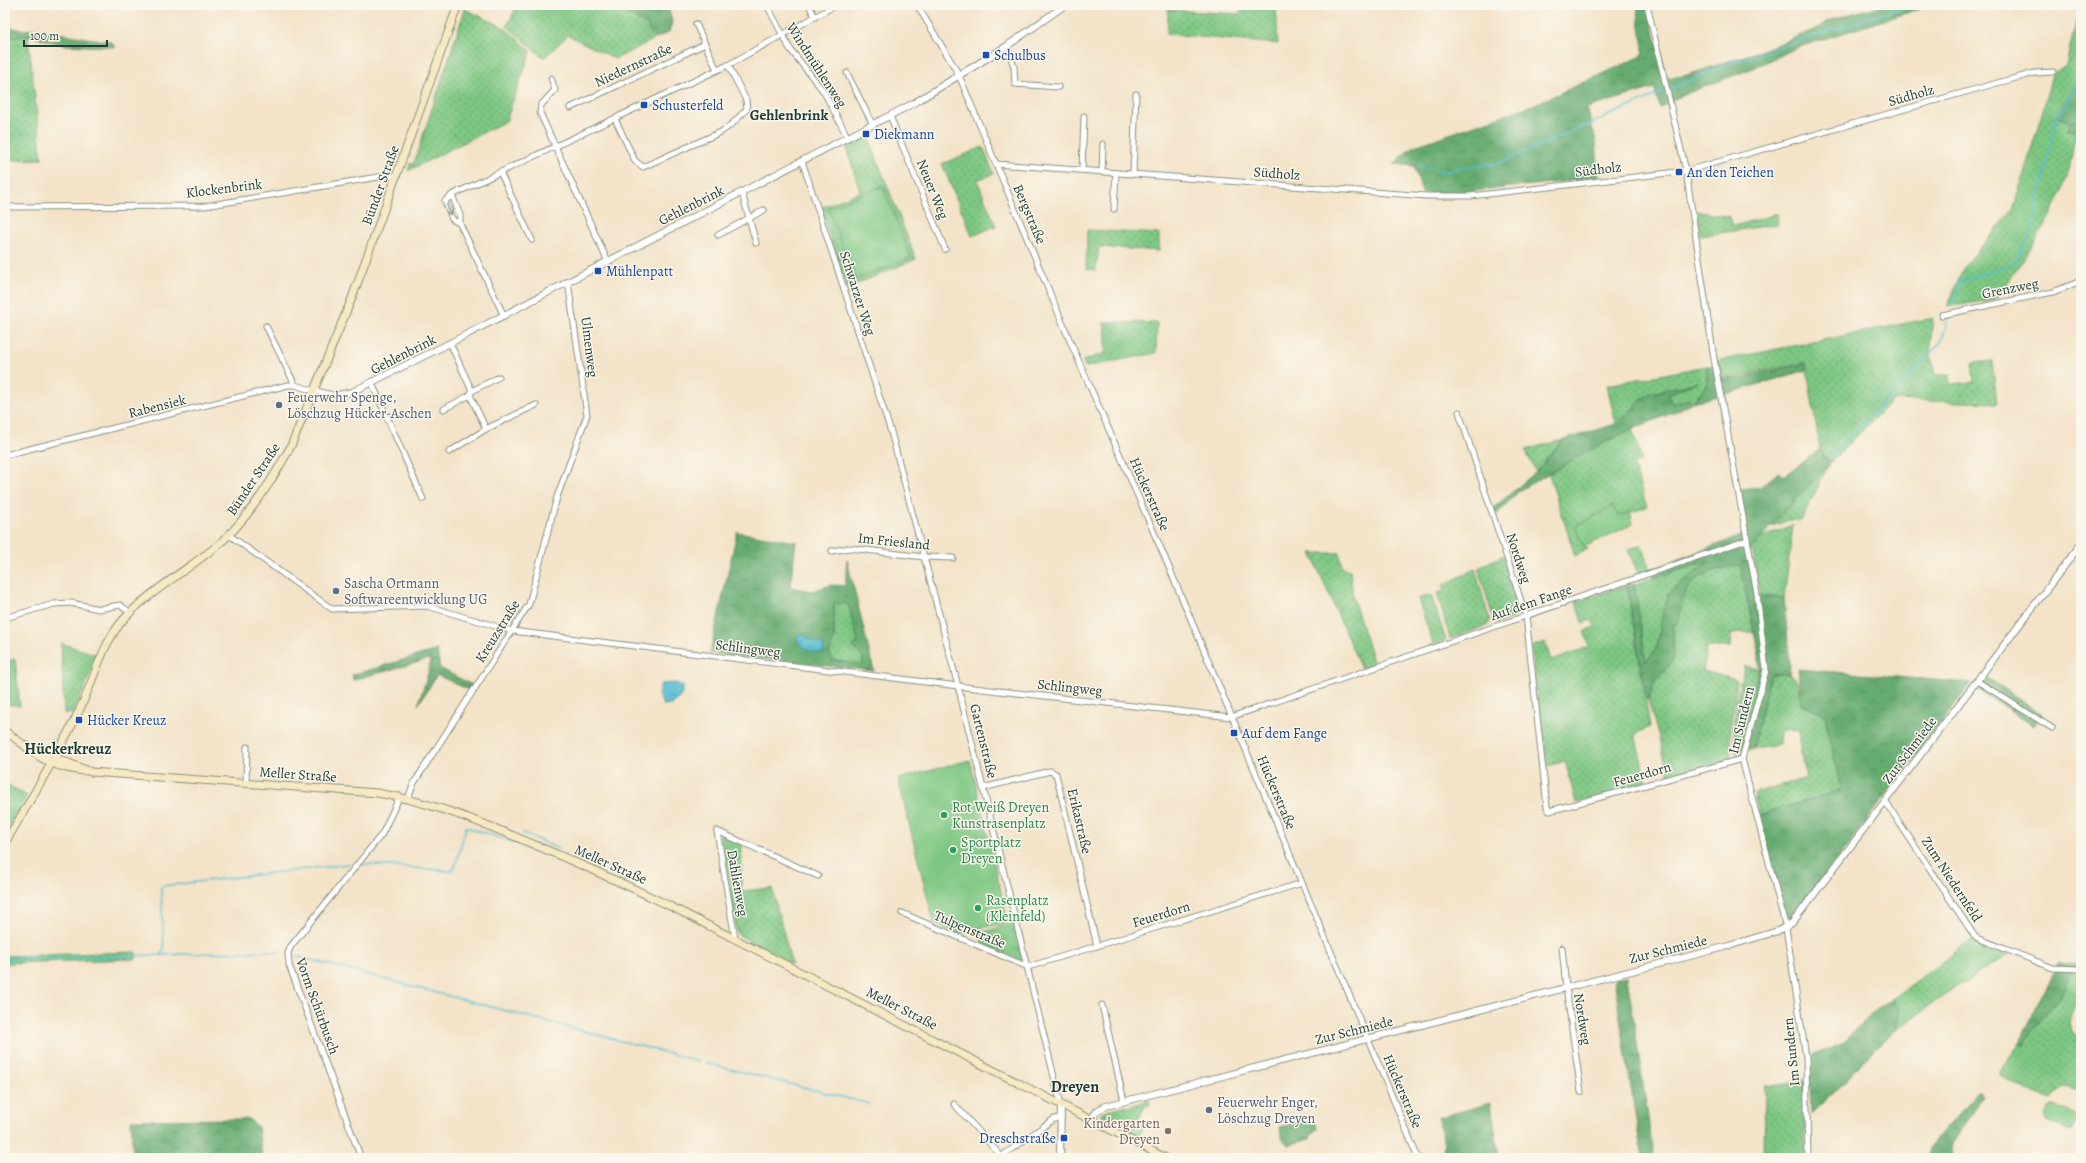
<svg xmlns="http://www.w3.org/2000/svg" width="2086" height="1163" font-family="Alegreya,serif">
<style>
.grass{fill:url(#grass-dots);stroke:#4e825c}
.forest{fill:url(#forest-crowns);stroke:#427452;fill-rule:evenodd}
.park{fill:url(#park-crowns);stroke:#4e825c}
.pitch{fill:#7ec783;stroke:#4e825c}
.water{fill:url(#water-ripples);stroke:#3a7e84}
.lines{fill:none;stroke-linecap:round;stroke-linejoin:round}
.stream{stroke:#56bed3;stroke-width:1.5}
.minor-casing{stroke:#89907e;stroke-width:7}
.tertiary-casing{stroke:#89907e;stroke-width:8}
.secondary-casing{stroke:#89907e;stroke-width:9}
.minor{stroke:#fff;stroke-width:5}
.tertiary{stroke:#fff;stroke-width:6}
.secondary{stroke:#f7e9c3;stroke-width:7}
.oneway{stroke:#8f9e9a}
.transit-dot{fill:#1a4fb4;stroke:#fbf7ec;stroke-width:1.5}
.service-dot{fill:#5c6f8a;stroke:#fbf7ec;stroke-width:1.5}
.leisure-dot{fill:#2e9e5b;stroke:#fbf7ec;stroke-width:1.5}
.education-dot{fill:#8d6e63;stroke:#fbf7ec;stroke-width:1.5}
.labels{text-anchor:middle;stroke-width:3;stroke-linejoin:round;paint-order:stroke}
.transit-label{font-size:14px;fill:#164399;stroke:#fbf7ec;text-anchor:start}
.street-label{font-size:14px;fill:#1f3d34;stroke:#fbf7ec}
.service-label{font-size:14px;fill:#4e5e75;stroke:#fbf7ec;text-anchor:start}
.leisure-label{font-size:14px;fill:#27864d;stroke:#fbf7ec;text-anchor:start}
.education-label{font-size:14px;fill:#785e54;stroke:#fbf7ec;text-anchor:end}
.neighbourhood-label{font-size:15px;font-weight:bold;fill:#1f3d34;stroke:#fbf7ec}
.quarter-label{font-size:16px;font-weight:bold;fill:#1f3d34;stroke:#fbf7ec}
</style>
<defs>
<pattern id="grass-dots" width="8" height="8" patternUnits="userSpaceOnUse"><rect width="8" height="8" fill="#7ec783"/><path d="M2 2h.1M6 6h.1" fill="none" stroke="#67a36c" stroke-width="1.8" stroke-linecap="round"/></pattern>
<pattern id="forest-crowns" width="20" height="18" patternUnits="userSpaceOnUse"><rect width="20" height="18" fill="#66ac71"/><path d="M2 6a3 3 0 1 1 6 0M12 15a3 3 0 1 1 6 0" fill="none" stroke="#538d5e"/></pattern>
<pattern id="park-crowns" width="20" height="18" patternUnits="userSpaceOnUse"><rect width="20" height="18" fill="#7ec783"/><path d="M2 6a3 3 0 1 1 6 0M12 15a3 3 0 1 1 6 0" fill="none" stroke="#67a36c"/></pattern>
<pattern id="water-ripples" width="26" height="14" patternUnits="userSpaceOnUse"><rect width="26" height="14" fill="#56bed3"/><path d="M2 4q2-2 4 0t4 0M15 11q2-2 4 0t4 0" fill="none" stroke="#479cac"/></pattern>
</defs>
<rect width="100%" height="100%" fill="#fbf7ec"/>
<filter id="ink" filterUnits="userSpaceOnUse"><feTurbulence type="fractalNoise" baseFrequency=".025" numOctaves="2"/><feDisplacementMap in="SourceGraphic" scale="8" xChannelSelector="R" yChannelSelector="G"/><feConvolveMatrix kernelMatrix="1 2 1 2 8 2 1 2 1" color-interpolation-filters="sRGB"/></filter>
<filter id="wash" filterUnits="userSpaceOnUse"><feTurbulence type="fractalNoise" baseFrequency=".012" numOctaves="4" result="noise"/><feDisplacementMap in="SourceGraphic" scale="16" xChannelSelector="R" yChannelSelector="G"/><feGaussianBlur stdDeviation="0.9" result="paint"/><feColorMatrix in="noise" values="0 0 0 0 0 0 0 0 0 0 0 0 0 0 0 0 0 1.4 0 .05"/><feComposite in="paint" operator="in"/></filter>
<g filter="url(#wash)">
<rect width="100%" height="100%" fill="#f3e3c8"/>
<!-- grass -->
<g class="grass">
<polygon points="509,5 610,5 646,24 655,39 615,59 568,35 544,58 507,26 516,8"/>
<polygon points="1245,5 1276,5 1278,44 1167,34 1168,10 1239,14"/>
<path d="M2080,5L2081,75L2056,117L2070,121L2068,130L2076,131C2073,146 2071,163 2067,177C2052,223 2022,260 1995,299L1947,307L1964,267L2013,210L2042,113L2052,74L2066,65Z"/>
<polygon points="465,9 505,28 531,51 506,121 408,171 410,164 414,163"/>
<polygon points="28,36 42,159 12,160 5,167 8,203 5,202 5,37"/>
<polygon points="868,136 916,259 847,288 820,208 860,192 847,148"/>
<polygon points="983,147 994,174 977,180 996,226 972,236 942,164"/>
<polygon points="1695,211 1730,217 1733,226 1777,214 1778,224 1700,236"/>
<polygon points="1087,230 1159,234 1159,251 1099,247 1096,270 1086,269"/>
<polygon points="1933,318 1930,348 1935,375 1949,375 1950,384 1974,382 1972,363 1992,361 1997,403 1893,400 1830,463 1820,449 1806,363 1721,379 1717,361"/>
<polygon points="1104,322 1157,323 1156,353 1086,367 1083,361 1105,353 1106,336"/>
<polygon points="1707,366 1707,385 1692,402 1690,399 1672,404 1668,394 1694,383 1648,394 1616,424 1607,385"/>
<polygon points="1632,429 1642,460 1633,464 1647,507 1618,516 1613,506 1577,525 1576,529 1583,545 1588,549 1575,556 1549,474 1586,452"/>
<polygon points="1563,440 1536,472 1525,450"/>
<polygon points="1829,464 1801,521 1788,520 1769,528"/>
<polygon points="1793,525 1784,598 1760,596 1752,548 1762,537"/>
<polygon points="1641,544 1650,570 1638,574 1628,550"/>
<polygon points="1311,553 1340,553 1342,568 1350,570 1353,598 1373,661 1372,665 1361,669"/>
<polygon points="1504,555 1522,611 1520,614 1498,623 1494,621 1478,568"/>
<polygon points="1710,560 1669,593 1662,617 1657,647 1646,662 1634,584"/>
<path d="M1740,564L1754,632H1742L1731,635L1730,647H1706L1703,671L1737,680L1730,737L1731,757L1729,760L1670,777L1648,700L1655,682L1673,661V628C1683,615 1679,614 1683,600C1690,573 1717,570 1740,564Z"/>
<polygon points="1475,569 1490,621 1488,625 1450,639 1437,593 1445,591 1443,585"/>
<polygon points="1627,586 1650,727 1635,734 1647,784 1576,803 1565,761 1545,767 1531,647 1545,642 1551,660 1589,647 1584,631 1595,627 1592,620 1582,623 1576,601"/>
<polygon points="1431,595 1446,640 1433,644 1418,599"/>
<polygon points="834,603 848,603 858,641 853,646 863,658 864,666 831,660 830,652 834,637"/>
<polygon points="61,643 97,655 86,685 72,714 64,713"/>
<polygon points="15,659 20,706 5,704 5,661"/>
<path d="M1744,666L1759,669L1742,750L1738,758C1729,748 1738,696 1740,681H1742Z"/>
<polygon points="1771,674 1789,674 1796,679 1802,705 1819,711 1825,715 1841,790 1759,815 1754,793 1807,778 1800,749 1800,729 1780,730 1779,745 1753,749"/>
<polygon points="5,783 27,796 5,834"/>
<polygon points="720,835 742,843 741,891 772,888 792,965 737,934"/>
<polygon points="1973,939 2009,954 1949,992 1896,1030 1900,1007 1892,999"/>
<polygon points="136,952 136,959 5,963 5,956"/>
<polygon points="2072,971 2081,972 2081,990 2069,1023 2071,1033 2081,1038 2081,1091 2065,1087 2053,1097 2051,1100 2016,1085 2007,1080 2000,1072 2000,1070 2020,1042 2025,1044 2032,1031 2060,997"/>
<polygon points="1805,1080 1805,1158 1764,1158 1765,1086"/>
<polygon points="1149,1100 1150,1105 1144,1106 1139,1120 1145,1124 1138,1138 1103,1122 1100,1116 1102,1112 1127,1105 1128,1107"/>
</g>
<!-- forest -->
<g class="forest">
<polygon points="610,5 661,5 669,10 672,22 669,32 655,39 646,24"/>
<polygon points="1637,5 1647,5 1667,78 1684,76 1763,50 1814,30 1832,19 1884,5 1923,5 1919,9 1796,48 1751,69 1680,96 1660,108 1654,88 1587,108 1596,141 1599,178 1456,193 1422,193 1414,166 1394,164 1412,147 1533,105 1642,56 1643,48"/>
<polygon points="5,26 22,30 34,29 111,42 116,47 64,45 28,36 5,37"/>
<polygon points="2081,78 2081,120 2076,131 2068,130 2070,121 2057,117"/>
<polygon points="1806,364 1807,370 1719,396 1692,402 1677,411 1623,433 1586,452 1520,490 1494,517 1492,509 1536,472 1563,440 1616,424 1648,394 1698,382 1668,394 1672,404 1690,399 1693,402 1707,385 1707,366 1714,366 1716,380 1737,378"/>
<path d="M1820,449L1829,464L1780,516L1748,554L1756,596L1784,598L1790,666L1789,674H1771L1753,749L1742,750L1759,669V655L1740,565C1717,570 1690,573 1683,600C1679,614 1683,615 1673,628V661L1655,682L1647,700L1627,586L1634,584L1646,662L1657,647L1662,617L1669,593L1709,561L1653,578L1650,570L1741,536L1747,527L1739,489L1760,487L1779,472L1784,476Z"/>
<path d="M737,532L796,542L790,587L812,591L830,585L845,586L847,560L874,671L710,653ZM834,603L848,604L858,641L853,646L863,658V665L831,660L830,652L834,637Z"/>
<polygon points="437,650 440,668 474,686 471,691 437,675 418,705 429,670 430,659 353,680 352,675"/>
<polygon points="1798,669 1971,683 1794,917 1785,915 1759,815 1841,790 1825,715 1819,711 1801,705"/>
<polygon points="1985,676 2042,714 2034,726 1975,689"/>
<polygon points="2081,954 2081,967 2073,968 2060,997 2032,1031 2025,1045 2020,1042 2057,964 2078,963"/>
<polygon points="1627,976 1654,1158 1642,1158 1614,979"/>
<polygon points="1892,999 1900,1007 1896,1030 1868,1055 1851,1075 1811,1114 1809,1057 1842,1044 1878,1008"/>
<polygon points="1979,1091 1983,1096 1952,1144 1953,1158 1928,1158 1929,1148"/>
<polygon points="1491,1103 1499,1158 1440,1158 1445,1144 1437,1118"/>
<polygon points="249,1119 258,1127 262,1158 133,1158 131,1120"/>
<polygon points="1306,1120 1316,1123 1317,1129 1311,1135 1310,1139 1288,1145 1281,1138 1280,1127"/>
</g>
<!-- park -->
<polygon class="park" points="1014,923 1023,961 983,944 980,933"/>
<!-- pitch -->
<g class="pitch">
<polygon points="883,186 911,258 856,279 828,208"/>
<polygon points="1613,506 1618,516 1630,512 1633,524 1586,546 1583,545 1576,529 1577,526"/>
<polygon points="970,760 1008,922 957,934 934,924 898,779"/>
<polygon points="2052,1106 2056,1106 2079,1117 2072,1131 2047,1122 2045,1115 2049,1108"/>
</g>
<!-- water -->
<g class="water">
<path d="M799,634L823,645L824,653C811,653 806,650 797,640Z"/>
<polygon points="676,683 684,687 681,696 671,705 663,705 658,694 661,684"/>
</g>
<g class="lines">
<!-- stream -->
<g class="stream">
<polyline points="1419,166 1449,172 1455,168 1497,164 1730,63 1909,5"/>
<polyline points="1953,304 1960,282 2014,263 2031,233 2057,117 2081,78"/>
<polyline points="1833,455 1942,341 1947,321"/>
<polyline points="523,833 559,849"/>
<polyline points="363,864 451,871 455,867 466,827 517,843"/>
<polyline points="161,955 269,951 281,953"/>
<polyline points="296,956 698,1061"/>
<polyline points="5,959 161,955 164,949 161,888 163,886 349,864"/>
<polyline points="706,1063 870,1104"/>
</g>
</g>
</g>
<g filter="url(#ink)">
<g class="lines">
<defs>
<g id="minor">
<polyline points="767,5 790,49 824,92 848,138"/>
<polyline points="809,5 815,17"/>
<polyline points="917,5 958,73 1070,341 1165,558 1418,1158"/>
<polyline points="1647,5 1686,171 1714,359 1757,594 1766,670 1742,759 1786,928 1806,1057 1808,1158"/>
<polyline points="696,24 717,70"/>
<polyline points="1007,46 1014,67 1015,84 1058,87"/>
<polyline points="847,73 873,125"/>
<polyline points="551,78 555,90 541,105 540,113 608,262"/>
<polyline points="570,108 705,44"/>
<polyline points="890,116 945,249"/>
<polyline points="615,119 635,161 643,167 721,132 732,124 747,109 746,100 728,65"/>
<polyline points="802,161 891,432 958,686 1061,1105"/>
<polyline points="996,164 1427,196 1471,196 1686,171 2001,82 2035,73 2053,72"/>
<polyline points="1082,170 1084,116"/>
<polyline points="500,172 532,240"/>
<polyline points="1102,172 1103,144"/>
<polyline points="1133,174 1136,94"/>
<polyline points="742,193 756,243"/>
<polyline points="452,195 460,215 460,224 504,316"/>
<polyline points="5,207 205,206 384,176 397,177"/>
<polyline points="1114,209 1116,173"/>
<polyline points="460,224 452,219 445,201 452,195 728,65 836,5"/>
<polyline points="718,235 764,210"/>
<polyline points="1942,315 2053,292 2081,281"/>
<polyline points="266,326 295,385"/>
<polyline points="450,343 472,391 470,395 486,429"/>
<polyline points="372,383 423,499"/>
<polyline points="472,391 499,377"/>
<polyline points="444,409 470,395"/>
<polyline points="1459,412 1526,616 1547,807 1549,811 1742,759"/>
<polyline points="449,452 486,429 536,405"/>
<polyline points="5,455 288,385 295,385 314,391"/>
<polyline points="229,535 332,609 427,606 512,631 999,691 1231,717 1747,540"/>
<polyline points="832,551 849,548 924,557 953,558"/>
<polyline points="5,618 54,604 71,603 99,609 120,605 131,613"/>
<polyline points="1977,681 2052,728"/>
<polyline points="246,784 247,747"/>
<polyline points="983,788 1050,771 1056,774 1097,946"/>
<polyline points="408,798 414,783 529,604 557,497 587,415 568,282"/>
<polyline points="1885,801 1975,937 2053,968 2081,969"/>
<polyline points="717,831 818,876"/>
<polyline points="717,831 735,939"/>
<polyline points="902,913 1028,967"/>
<polyline points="1562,948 1566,987 1581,1092"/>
<polyline points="1028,967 1302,883"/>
<polyline points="1102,1005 1124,1101"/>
<polyline points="954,1104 1001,1156"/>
<polyline points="361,1158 289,965 288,953 291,946 382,834 400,796"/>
<polyline points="999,1158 1054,1119 1061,1118"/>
</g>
<g id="tertiary">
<polyline points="314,391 334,396 352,392 450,343 914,103 1007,46 1065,5"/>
<polyline points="1090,1120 1098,1110 1106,1106 1725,947 1778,931 1792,923 1799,914 2081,544"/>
<polyline points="1060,1158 1061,1105"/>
</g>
<g id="secondary">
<path d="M5,731L24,745L91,772L377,793C426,801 470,818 516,837C567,858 618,881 668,905L1166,1158"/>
<path d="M26,747C42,761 64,769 85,771"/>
<path d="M5,843C31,799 57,756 79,711C93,683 100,650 119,625C140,598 185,571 213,549C245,524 272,481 291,446L352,298L458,5"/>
</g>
</defs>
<!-- minor casing -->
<use href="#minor" class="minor-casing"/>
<!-- tertiary casing -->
<use href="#tertiary" class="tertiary-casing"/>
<!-- secondary casing -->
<use href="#secondary" class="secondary-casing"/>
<!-- minor -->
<use href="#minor" class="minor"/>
<!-- tertiary -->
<use href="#tertiary" class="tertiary"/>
<!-- secondary -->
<use href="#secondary" class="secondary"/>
</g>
<!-- one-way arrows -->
<defs><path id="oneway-shaft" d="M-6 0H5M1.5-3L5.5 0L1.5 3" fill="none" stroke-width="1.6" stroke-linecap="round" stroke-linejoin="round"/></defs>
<use class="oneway" href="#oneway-shaft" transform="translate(449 210) rotate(67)"/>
</g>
<!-- markers -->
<g class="transit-dot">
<rect x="982" y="51" width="8" height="8" rx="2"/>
<rect x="640" y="101" width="8" height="8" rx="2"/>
<rect x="862" y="130" width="8" height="8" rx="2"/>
<rect x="1675" y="168" width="8" height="8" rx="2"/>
<rect x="594" y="267" width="8" height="8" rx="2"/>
<rect x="75" y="716" width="8" height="8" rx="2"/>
<rect x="1230" y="729" width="8" height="8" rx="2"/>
<rect x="1060" y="1134" width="8" height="8" rx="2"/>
</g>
<g class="service-dot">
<circle cx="279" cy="405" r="4"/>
<circle cx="336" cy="591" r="4"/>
<circle cx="1209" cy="1110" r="4"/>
</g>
<g class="leisure-dot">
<circle cx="944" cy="815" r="4"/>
<circle cx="953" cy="850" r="4"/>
<circle cx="978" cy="908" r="4"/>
</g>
<circle class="education-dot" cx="1168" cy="1131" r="4"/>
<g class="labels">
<!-- transit labels -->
<g class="transit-label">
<text x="994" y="60">Schulbus</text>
<text x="652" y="110">Schusterfeld</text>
<text x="874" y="139">Diekmann</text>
<text x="1687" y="177">An den Teichen</text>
<text x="606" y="276">Mühlenpatt</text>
<text x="87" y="725">Hücker Kreuz</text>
<text x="1242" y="738">Auf dem Fange</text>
<text x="1056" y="1143" text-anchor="end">Dreschstraße</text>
</g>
<!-- street labels -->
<g class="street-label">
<text transform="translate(633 65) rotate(-25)" y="5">Niedernstraße</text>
<text transform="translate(817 65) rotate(57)" y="5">Windmühlenweg</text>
<text transform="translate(1911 95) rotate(-16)" y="5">Südholz</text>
<text transform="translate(1598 169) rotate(-7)" y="5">Südholz</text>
<text transform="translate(1277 173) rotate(4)" y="5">Südholz</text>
<text transform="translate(380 185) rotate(-70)" y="5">Bünder Straße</text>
<text transform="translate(224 188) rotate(-7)" y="5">Klockenbrink</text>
<text transform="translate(933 189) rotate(68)" y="5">Neuer Weg</text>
<text transform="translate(691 205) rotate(-27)" y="5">Gehlenbrink</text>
<text transform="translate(1030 214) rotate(67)" y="5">Bergstraße</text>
<text transform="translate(2010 288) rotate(-11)" y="5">Grenzweg</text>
<text transform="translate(858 293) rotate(72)" y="5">Schwarzer Weg</text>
<text transform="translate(590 347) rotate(83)" y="5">Ulmenweg</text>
<text transform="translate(403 354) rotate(-27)" y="5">Gehlenbrink</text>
<text transform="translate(157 406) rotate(-14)" y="5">Rabensiek</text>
<text transform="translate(253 479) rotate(-56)" y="5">Bünder Straße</text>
<text transform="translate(1150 494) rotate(66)" y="5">Hückerstraße</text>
<text transform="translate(894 541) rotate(6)" y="5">Im Friesland</text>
<text transform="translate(1519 558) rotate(72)" y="5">Nordweg</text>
<text transform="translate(1531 602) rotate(-19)" y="5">Auf dem Fange</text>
<text transform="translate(497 631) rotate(-58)" y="5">Kreuzstraße</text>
<text transform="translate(748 648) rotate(7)" y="5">Schlingweg</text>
<text transform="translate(1070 687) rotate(6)" y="5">Schlingweg</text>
<text transform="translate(1741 720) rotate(-76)" y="5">Im Sundern</text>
<text transform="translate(984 741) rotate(76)" y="5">Gartenstraße</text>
<text transform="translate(1909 750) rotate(-53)" y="5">Zur Schmiede</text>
<text transform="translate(298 774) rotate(4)" y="5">Meller Straße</text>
<text transform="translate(1642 774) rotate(-16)" y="5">Feuerdorn</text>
<text transform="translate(1277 792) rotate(67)" y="5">Hückerstraße</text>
<text transform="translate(1080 821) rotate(77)" y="5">Erikastraße</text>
<text transform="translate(611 864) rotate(24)" y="5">Meller Straße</text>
<text transform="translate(1952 879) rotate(57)" y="5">Zum Niedernfeld</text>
<text transform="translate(738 883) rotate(80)" y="5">Dahlienweg</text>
<text transform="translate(1161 914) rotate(-17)" y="5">Feuerdorn</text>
<text transform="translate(970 929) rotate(23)" y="5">Tulpenstraße</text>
<text transform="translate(1668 949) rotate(-14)" y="5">Zur Schmiede</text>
<text transform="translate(318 1006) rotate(70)" y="5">Vorm Schürbusch</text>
<text transform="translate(902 1008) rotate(27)" y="5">Meller Straße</text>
<text transform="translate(1583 1019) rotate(81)" y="5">Nordweg</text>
<text transform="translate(1354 1030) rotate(-14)" y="5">Zur Schmiede</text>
<text transform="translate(1791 1052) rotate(-96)" y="5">Im Sundern</text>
<text transform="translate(1403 1091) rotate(67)" y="5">Hückerstraße</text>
</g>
<!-- service labels -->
<g class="service-label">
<text x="287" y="402">Feuerwehr Spenge,<tspan x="287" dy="16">Löschzug Hücker-Aschen</tspan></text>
<text x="344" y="588">Sascha Ortmann<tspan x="344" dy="16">Softwareentwicklung UG</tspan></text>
<text x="1217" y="1107">Feuerwehr Enger,<tspan x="1217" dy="16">Löschzug Dreyen</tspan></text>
</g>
<!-- leisure labels -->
<g class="leisure-label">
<text x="952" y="812">Rot Weiß Dreyen<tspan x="952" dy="16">Kunstrasenplatz</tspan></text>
<text x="961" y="847">Sportplatz<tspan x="961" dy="16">Dreyen</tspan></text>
<text x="986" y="905">Rasenplatz<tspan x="986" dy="16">(Kleinfeld)</tspan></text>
</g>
<!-- education labels -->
<g class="education-label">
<text x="1160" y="1128">Kindergarten<tspan x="1160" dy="16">Dreyen</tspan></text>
</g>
<!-- neighbourhood labels -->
<g class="neighbourhood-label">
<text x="789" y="120">Gehlenbrink</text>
</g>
<!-- quarter labels -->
<g class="quarter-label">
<text x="68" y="754">Hückerkreuz</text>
<text x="1075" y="1092">Dreyen</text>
</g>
</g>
<!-- margin -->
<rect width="2086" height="1163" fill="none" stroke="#fbf7ec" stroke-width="20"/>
<!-- scale -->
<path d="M24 40v6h83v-6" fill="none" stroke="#1f3d34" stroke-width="2"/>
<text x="30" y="40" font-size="12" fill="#1f3d34" stroke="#fbf7ec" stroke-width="3" paint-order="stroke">100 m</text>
</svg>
